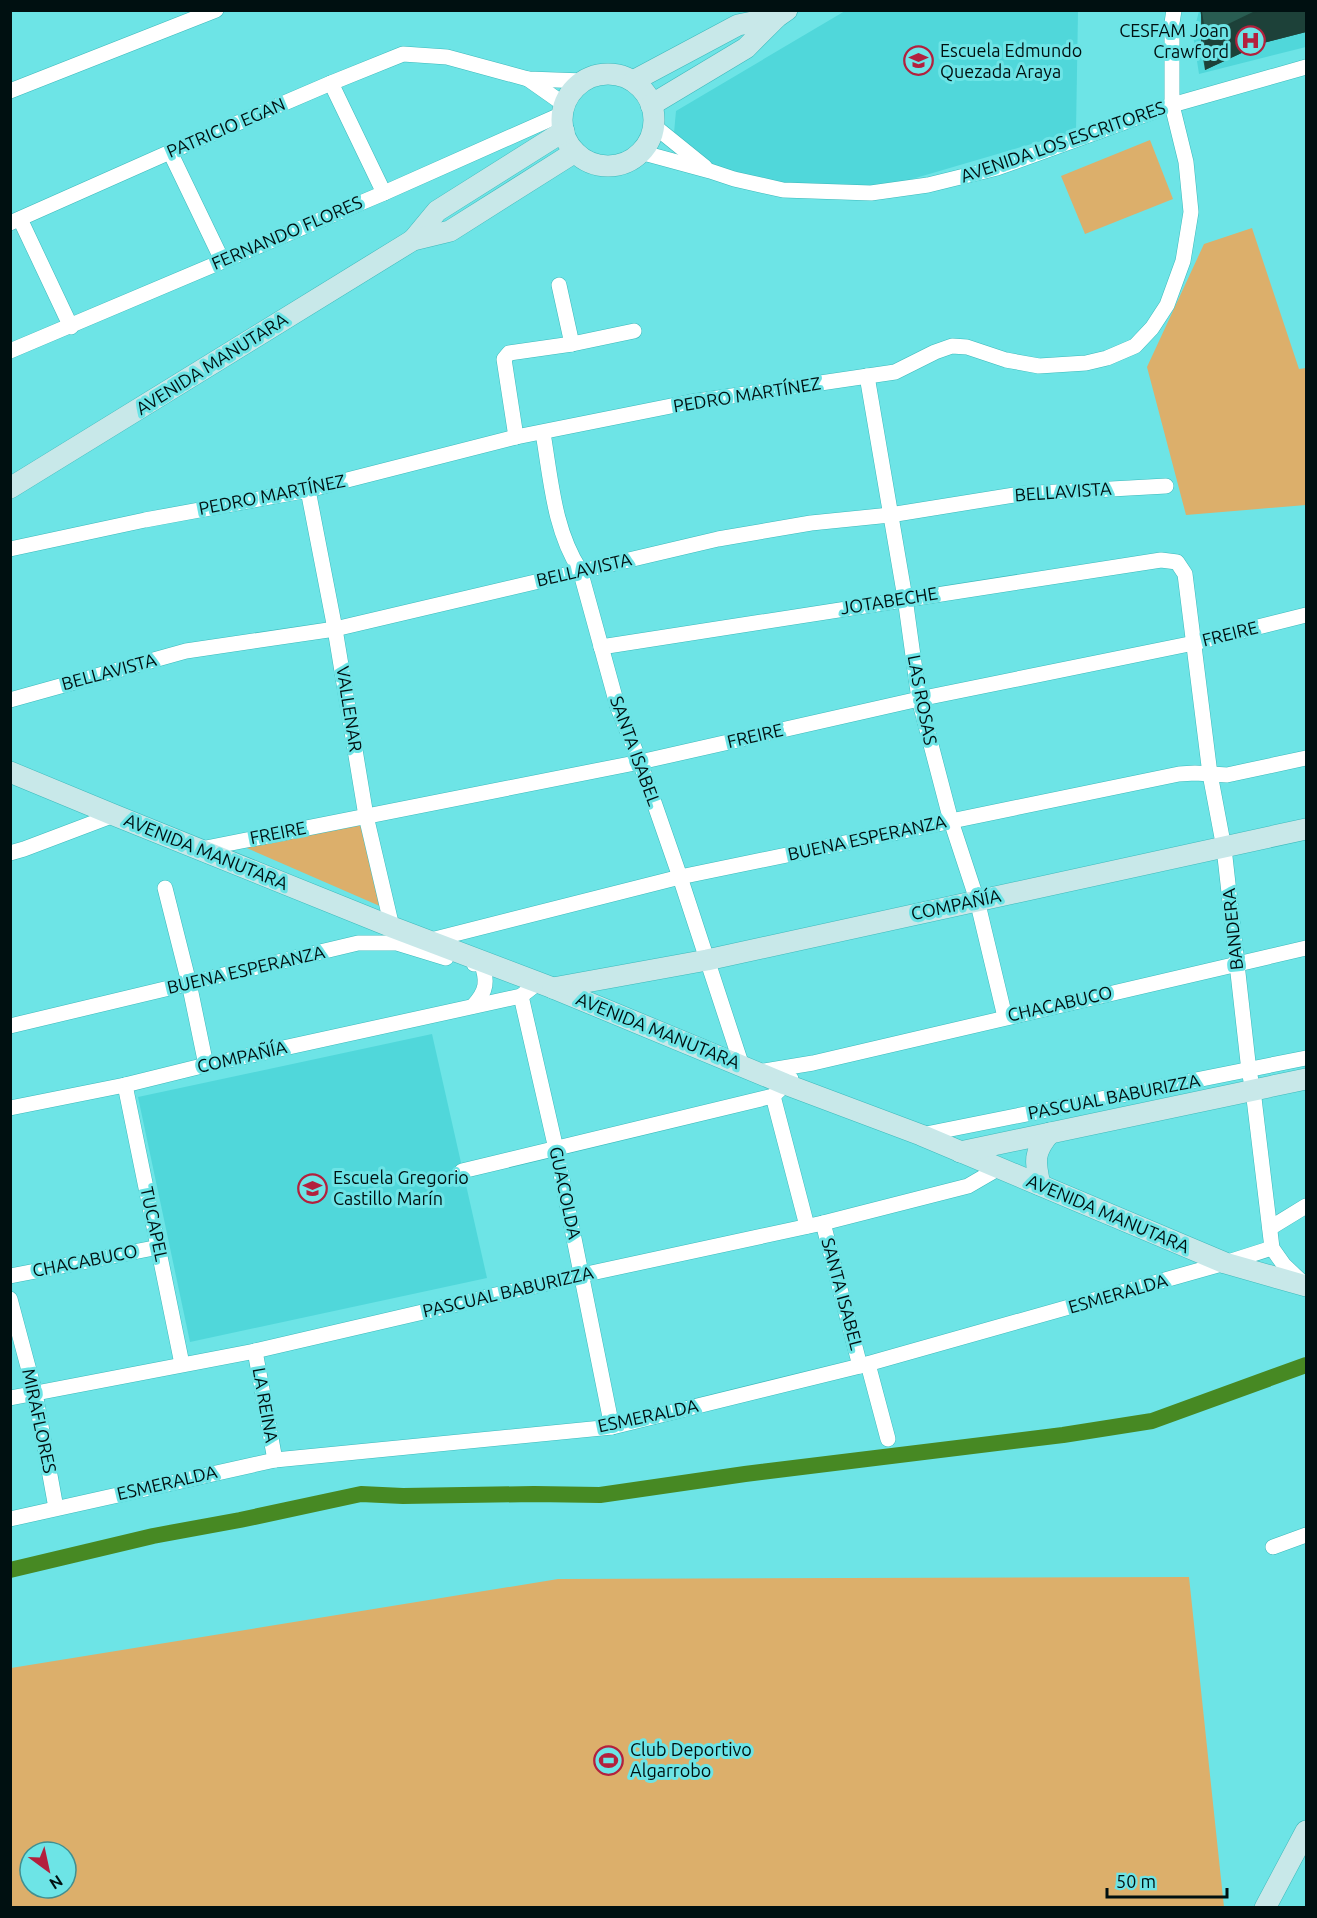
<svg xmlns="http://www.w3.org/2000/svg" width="1317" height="1918" font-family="Ubuntu,sans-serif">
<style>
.built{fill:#50d7da}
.green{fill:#dcaf6b;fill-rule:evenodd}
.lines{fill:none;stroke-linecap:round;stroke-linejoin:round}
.canal{stroke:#478923;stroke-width:16}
.street-casing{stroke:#3bb9bb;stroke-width:16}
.secondary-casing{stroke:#3bb9bb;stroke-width:22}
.street{stroke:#fff;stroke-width:15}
.secondary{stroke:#c8e8e9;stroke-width:21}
.wall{fill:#235047}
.shaded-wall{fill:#1d4139}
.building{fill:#295d52;stroke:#1d4139;stroke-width:1.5}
.labels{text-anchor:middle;stroke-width:6;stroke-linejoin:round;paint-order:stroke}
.poi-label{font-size:18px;fill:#001011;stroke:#6de4e6;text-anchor:start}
.street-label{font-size:18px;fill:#001011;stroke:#6de4e6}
</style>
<rect width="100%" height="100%" fill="#6de4e6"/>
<!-- built -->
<g class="built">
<polygon points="845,11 1078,11 1076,131 878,189 787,188 707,164 674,133 676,111"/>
<polygon points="1199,11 1306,11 1306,47 1199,74 1193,35"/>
<polygon points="432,1034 487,1278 190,1342 138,1097"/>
</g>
<!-- green -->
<g class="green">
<polygon points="1150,140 1173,199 1085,234 1061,176"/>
<polygon points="1252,228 1299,369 1306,368 1306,505 1186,515 1147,367 1204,244"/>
<polygon points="367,824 382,907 242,846"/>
<path d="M1189,1577L1224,1907H11V1668L558,1579ZM30,1852H66V1888H30Z"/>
</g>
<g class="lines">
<!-- canal -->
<polyline class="canal" points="10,1570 153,1536 240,1520 361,1494 403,1496 534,1494 600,1495 745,1474 1063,1435 1152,1421 1306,1365"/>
<defs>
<g id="street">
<polyline points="528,79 565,105"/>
<polyline points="331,83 384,193"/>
<polyline points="10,91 216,10"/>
<polyline points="653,125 705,167"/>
<polyline points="170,152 222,260"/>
<polyline points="640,152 710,171 734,179 783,190 871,193 928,185 997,168 1172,105 1306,67"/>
<polyline points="20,219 71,327"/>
<polyline points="10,223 170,152 331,83 403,54 447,57 528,79 584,81"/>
<polyline points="559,285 572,344"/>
<polyline points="10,351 384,193 562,114"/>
<polyline points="867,376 905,598 919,699 951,821 977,900 1005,1017"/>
<path d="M543,433C551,480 554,530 580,570L618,708L640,762L680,877L742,1066"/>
<polyline points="516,437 504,359 509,353 572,344 634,331"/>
<polyline points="308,490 335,629 366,816 392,927"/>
<polyline points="10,549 145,520 308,490 516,437 691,402 895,372 935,352 952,346 967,347 1006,360 1039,366 1086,363 1107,358 1135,346 1152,328 1167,305 1183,261 1191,212 1186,162 1172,105 1172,23 1174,10"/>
<polyline points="601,647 1161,560 1177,562 1185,574 1210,774 1224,848 1249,1071 1253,1090 1272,1248 1284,1265 1304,1284"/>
<polyline points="10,700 186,651 335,629 718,539 811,523 890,515 1020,494 1166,486"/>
<polyline points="201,849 640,762 919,699 1194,643 1306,615"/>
<polyline points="10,853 24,849 114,815"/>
<polyline points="165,888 189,983 206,1065"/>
<polyline points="431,940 680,877 1179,774 1195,773 1227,775 1306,758"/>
<polyline points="521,996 556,1149 612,1427"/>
<path d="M473,1006C487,991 488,981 481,962L474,964"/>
<polyline points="10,1026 358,943 397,943 446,958"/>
<polyline points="758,1072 813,1063 1306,948"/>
<polyline points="125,1085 182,1364"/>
<polyline points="773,1096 807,1226"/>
<polyline points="10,1108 125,1085 206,1065 521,996 539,982"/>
<polyline points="921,1135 1306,1058"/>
<polyline points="462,1171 773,1096 791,1079"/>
<polyline points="823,1223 860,1366"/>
<polyline points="1270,1228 1306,1206"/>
<polyline points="10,1276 159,1247"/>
<polyline points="10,1299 35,1393 56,1508"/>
<polyline points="255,1351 275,1460"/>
<polyline points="868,1364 888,1439"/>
<polyline points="10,1398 255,1351 582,1275 823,1223 968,1186 999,1168"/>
<polyline points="10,1519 275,1460 612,1427 860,1366 1225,1263 1272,1248"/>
<polyline points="1273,1547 1306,1535"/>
</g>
<g id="secondary">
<circle cx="608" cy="120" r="46"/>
<polyline points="633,81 738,25 777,17"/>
<polyline points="651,105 746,48 777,17 787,10"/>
<polyline points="413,240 437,211 564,131"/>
<polyline points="10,488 413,240 450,231 575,152"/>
<polyline points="10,772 114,815 392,927 553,988 785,1084 921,1135 1225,1263 1306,1286"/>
<polyline points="553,988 707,960 1306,829"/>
<polyline points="960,1152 1306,1079"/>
<path d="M1040,1185C1035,1162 1033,1152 1050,1133"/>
<polyline points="1265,1908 1306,1831"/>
</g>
</defs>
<!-- street casing -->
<use href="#street" class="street-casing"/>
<!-- secondary casing -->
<use href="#secondary" class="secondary-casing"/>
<!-- street -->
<use href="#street" class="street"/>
<!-- secondary -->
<use href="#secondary" class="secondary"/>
</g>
<!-- wall -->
<polygon class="wall" points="1201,10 1306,10 1306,32 1263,43 1205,70 1201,46"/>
<!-- shaded-wall -->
<polygon class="shaded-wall" points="1259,10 1306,10 1306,32 1263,43 1205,70 1205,36"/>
<!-- building -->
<polygon class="building" points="1201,10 1259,10 1205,36"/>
<!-- icons -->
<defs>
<symbol id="hospital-ring" viewBox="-11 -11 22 22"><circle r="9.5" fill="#6de4e6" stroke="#b3203d" stroke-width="1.5"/><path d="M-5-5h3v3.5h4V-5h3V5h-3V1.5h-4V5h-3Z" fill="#b3203d"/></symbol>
<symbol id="school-ring" viewBox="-11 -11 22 22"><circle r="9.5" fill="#6de4e6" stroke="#b3203d" stroke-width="1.5"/><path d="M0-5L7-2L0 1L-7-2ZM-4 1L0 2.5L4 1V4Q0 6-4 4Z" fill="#b3203d"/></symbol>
<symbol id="stadium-ring" viewBox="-11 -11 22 22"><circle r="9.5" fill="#6de4e6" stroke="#b3203d" stroke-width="1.5"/><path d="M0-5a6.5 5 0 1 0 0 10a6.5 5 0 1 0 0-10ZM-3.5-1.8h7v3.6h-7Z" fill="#b3203d"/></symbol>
</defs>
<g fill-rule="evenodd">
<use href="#hospital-ring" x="1234" y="24" width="33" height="33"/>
<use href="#school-ring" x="902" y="44" width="33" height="33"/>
<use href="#school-ring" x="296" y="1172" width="33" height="33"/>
<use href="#stadium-ring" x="592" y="1744" width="33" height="33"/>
</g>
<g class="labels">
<!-- poi labels -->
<g class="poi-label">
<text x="1229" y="37" text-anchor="end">CESFAM Joan<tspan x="1229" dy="21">Crawford</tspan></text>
<text x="940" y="57">Escuela Edmundo<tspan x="940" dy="21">Quezada Araya</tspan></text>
<text x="333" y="1184">Escuela Gregorio<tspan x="333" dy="21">Castillo Marín</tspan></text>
<text x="630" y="1756">Club Deportivo<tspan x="630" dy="21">Algarrobo</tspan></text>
</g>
<!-- street labels -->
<g class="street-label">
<text transform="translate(226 128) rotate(-23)" y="6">PATRICIO EGAN</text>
<text transform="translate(1063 142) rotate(-19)" y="6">AVENIDA LOS ESCRITORES</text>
<text transform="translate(287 233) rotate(-23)" y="6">FERNANDO FLORES</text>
<text transform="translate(212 364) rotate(-32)" y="6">AVENIDA MANUTARA</text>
<text transform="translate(747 395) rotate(-9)" y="6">PEDRO MARTÍNEZ</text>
<text transform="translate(1063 492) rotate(-4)" y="6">BELLAVISTA</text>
<text transform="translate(272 495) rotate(-11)" y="6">PEDRO MARTÍNEZ</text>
<text transform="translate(584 570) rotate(-13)" y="6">BELLAVISTA</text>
<text transform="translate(889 601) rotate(-9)" y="6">JOTABECHE</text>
<text transform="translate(1230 634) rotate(-14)" y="6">FREIRE</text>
<text transform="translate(109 672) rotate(-15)" y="6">BELLAVISTA</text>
<text transform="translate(922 700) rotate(79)" y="6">LAS ROSAS</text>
<text transform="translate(349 709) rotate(81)" y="6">VALLENAR</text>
<text transform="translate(755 736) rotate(-13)" y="6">FREIRE</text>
<text transform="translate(635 751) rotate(70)" y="6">SANTA ISABEL</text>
<text transform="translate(278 833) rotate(-11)" y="6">FREIRE</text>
<text transform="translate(867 838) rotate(-12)" y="6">BUENA ESPERANZA</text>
<text transform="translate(206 852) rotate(22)" y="6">AVENIDA MANUTARA</text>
<text transform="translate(956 905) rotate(-12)" y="6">COMPAÑÍA</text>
<text transform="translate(1233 929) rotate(-96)" y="6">BANDERA</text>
<text transform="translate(246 970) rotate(-13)" y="6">BUENA ESPERANZA</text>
<text transform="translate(1060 1004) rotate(-13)" y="6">CHACABUCO</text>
<text transform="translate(658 1031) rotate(22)" y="6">AVENIDA MANUTARA</text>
<text transform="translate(242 1057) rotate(-13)" y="6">COMPAÑÍA</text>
<text transform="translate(1114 1097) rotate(-11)" y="6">PASCUAL BABURIZZA</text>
<text transform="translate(565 1193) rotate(78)" y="6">GUACOLDA</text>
<text transform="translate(1108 1214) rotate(23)" y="6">AVENIDA MANUTARA</text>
<text transform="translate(154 1224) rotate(78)" y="6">TUCAPEL</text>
<text transform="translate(85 1261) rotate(-11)" y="6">CHACABUCO</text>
<text transform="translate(508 1292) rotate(-13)" y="6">PASCUAL BABURIZZA</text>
<text transform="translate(842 1294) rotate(75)" y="6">SANTA ISABEL</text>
<text transform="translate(1118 1294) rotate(-16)" y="6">ESMERALDA</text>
<text transform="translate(265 1405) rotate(80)" y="6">LA REINA</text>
<text transform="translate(648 1416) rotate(-12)" y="6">ESMERALDA</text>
<text transform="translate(39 1421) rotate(78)" y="6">MIRAFLORES</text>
<text transform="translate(167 1483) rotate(-13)" y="6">ESMERALDA</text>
</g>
</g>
<!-- border -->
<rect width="1317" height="1918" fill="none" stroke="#001011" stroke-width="24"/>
<!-- north arrow -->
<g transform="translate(48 1870) rotate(147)"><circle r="28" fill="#6de4e6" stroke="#418f91" stroke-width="1.5"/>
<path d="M0-4.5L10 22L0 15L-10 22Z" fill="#b3203d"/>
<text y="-9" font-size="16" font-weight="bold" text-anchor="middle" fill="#001011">N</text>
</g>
<!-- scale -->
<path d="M1107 1888v9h120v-9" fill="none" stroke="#001011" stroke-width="3"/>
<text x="1116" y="1888" font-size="18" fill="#001011" stroke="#6de4e6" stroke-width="4.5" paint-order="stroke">50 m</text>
</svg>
